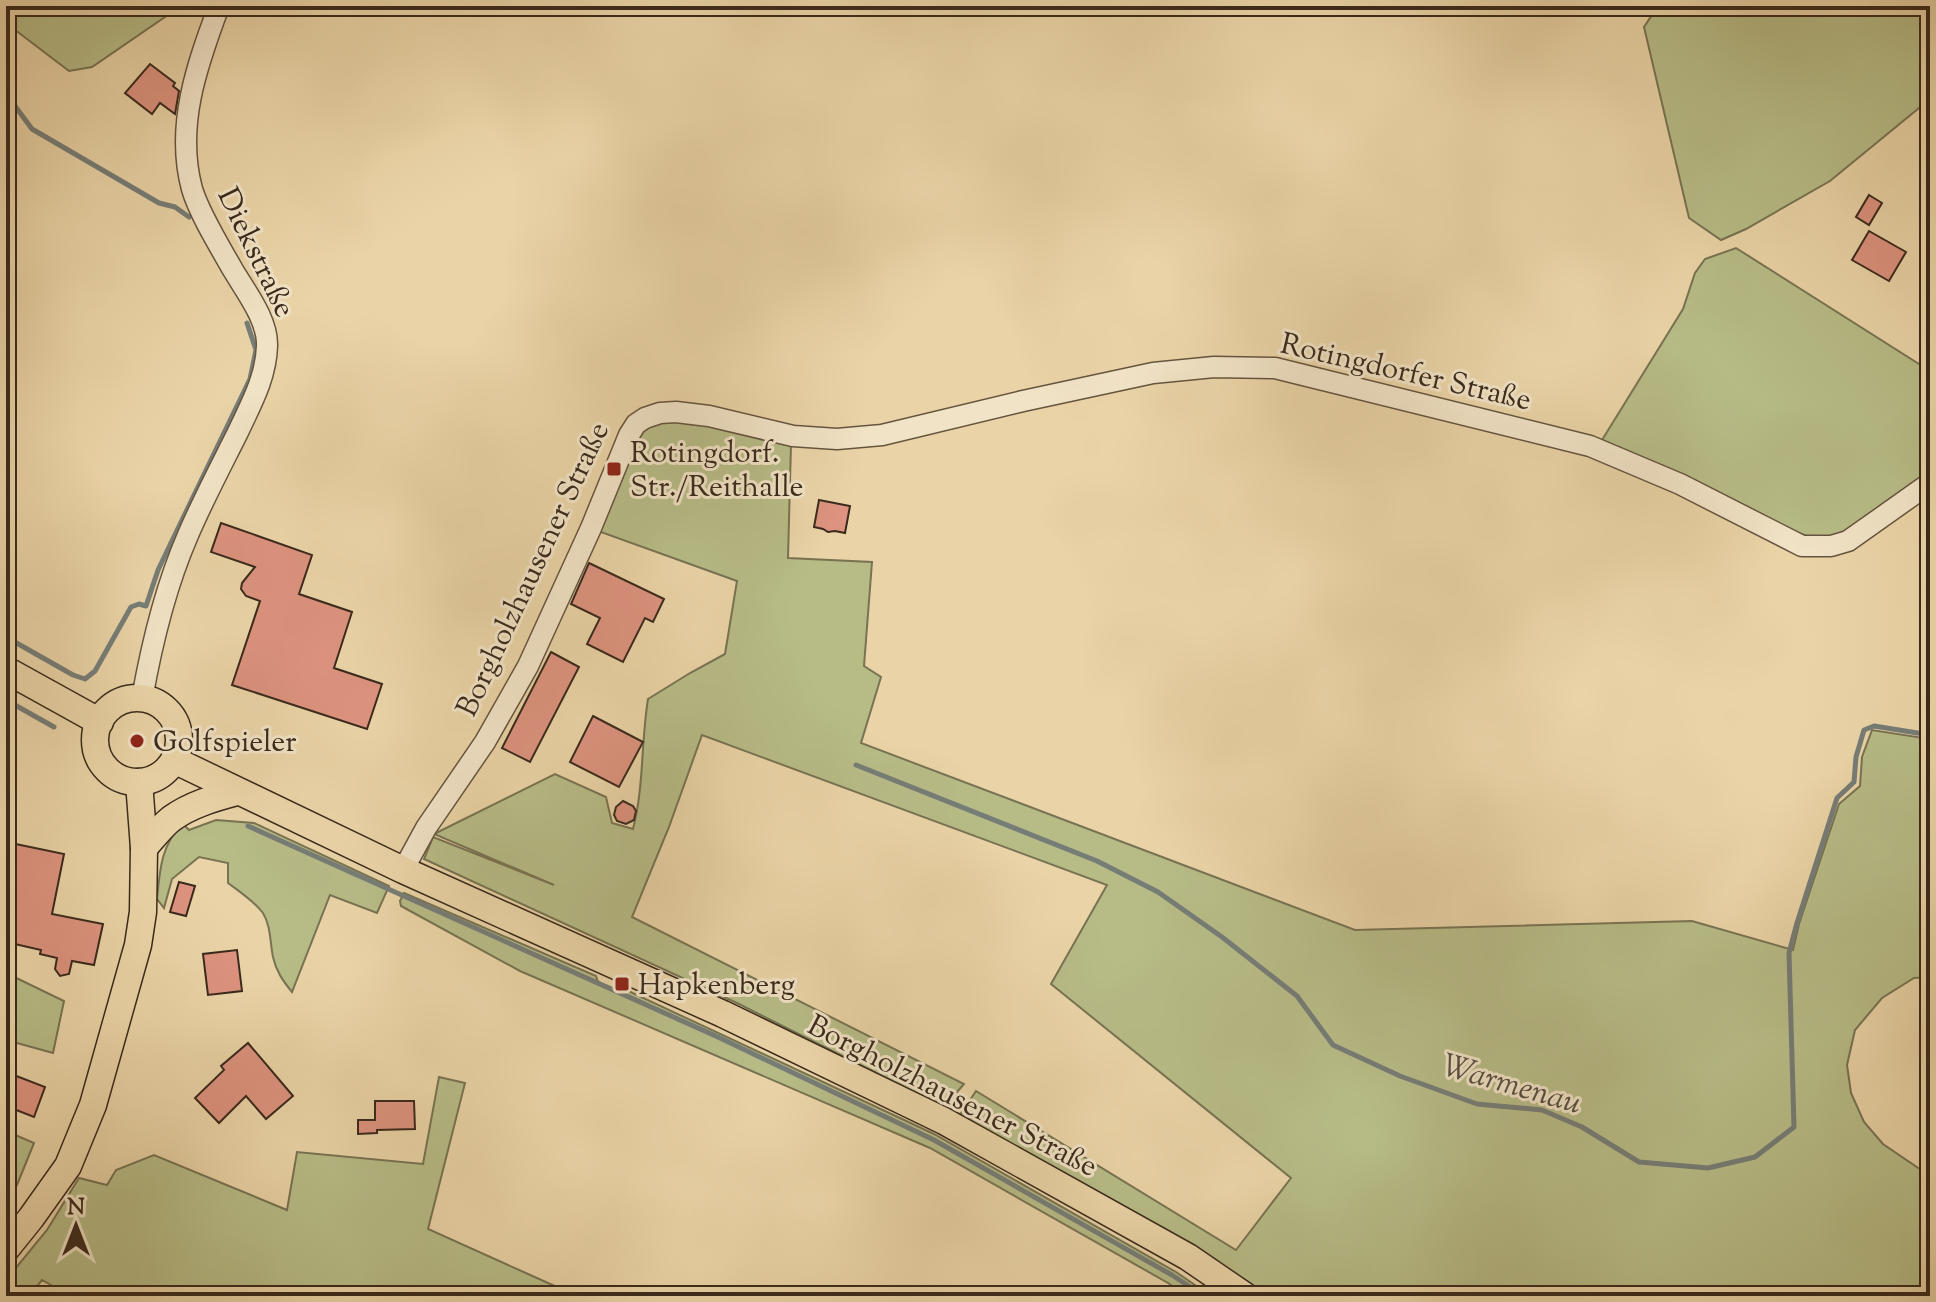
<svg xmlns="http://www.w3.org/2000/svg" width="1936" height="1302" font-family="'Sorts Mill Goudy',serif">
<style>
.green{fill:#b7bc87;stroke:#787352;stroke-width:2}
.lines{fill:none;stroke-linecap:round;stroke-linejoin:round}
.stream{stroke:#767d77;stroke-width:5}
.building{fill:#dd937f;stroke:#3a2a1c;stroke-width:2}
.minor-casing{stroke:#66543f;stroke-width:23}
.major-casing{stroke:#3a2a1c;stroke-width:29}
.minor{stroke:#f1e3c6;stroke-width:20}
.major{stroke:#ead4a7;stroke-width:26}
.poi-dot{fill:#8f2418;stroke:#f1e3c6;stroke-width:3}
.labels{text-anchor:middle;stroke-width:6;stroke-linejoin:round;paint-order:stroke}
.street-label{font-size:30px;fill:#3a2a1c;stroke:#f1e3c6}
.poi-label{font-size:30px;fill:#3a2a1c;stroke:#f1e3c6;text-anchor:start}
.water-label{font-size:32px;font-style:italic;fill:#534d42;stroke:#f1e3c6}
</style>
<rect width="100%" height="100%" fill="#ead4a7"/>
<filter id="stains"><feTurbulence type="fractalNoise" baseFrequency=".0025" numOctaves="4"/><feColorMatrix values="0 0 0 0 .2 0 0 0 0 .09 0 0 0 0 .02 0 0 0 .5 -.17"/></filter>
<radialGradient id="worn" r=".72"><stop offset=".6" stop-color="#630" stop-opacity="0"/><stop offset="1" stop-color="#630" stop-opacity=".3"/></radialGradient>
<!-- green -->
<g class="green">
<polygon points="6,6 181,6 92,67 69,71 6,23"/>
<polygon points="1658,6 1916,6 1930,43 1930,99 1830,181 1746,229 1721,240 1689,218 1644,27"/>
<polygon points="1736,248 1930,371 1930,472 1860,526 1830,537 1807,536 1787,529 1684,477 1602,440 1683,309 1695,273 1705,259"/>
<path d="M663,421L709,424L791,444L788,558L872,562L864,666L881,677L861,743L1355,930L1692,921L1793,950L1799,924L1839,804L1860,786L1862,757L1872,730L1930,739V977L1914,978L1882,998L1855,1030L1847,1065L1851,1093L1864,1122L1883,1144L1930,1176V1296H1439L1434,1293L1432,1296H1266L1222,1268L960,1115L976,1091L1236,1250L1291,1178L1051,984L1107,885L702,735L669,827L632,917L964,1084L944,1107L739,1004L424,859L433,837L554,885L434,834L555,774L606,797L612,823L633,829C644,787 641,742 648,699L690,673L725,654L737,581L598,531L641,431Z"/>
<path d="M216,820L254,823L389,886L377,913L330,895L292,992C283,981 276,971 273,957C270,943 271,926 263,913C254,901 240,892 228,883V863L199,857L172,879L164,908L157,899C160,868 161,847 182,823L189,830Z"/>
<polygon points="404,893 596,976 598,982 613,989 620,987 934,1134 1176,1272 1211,1296 1187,1296 1168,1283 930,1148 520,971 401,906 400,901"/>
<polygon points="6,973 64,1001 53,1053 6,1040"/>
<polygon points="439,1077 465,1083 428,1229 577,1296 43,1296 51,1285 42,1280 29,1296 6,1296 6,1280 47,1230 79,1178 107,1185 116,1170 154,1155 287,1210 297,1152 423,1164"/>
<polygon points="6,1131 34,1143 17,1185 6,1199"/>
</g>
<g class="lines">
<!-- stream -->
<g class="stream">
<polyline points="6,85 15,106 32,129 159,203 175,207 189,217"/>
<polyline points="6,637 73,675 85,679 95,671 131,607 139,604 146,606 158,570 250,379 256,350 247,323"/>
<polyline points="6,700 54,727"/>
<polyline points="856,765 1097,861 1158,892 1222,937 1297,996 1333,1045 1400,1076 1477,1104 1542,1110 1582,1127 1639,1162 1708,1168 1755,1157 1794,1127 1789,953 1797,923 1837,798 1854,782 1856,757 1864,730 1874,726 1930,735"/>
<polyline points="248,826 718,1037 934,1140 1172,1275 1204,1296"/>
</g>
</g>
<!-- building -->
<g class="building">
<polygon points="150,64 175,83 173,86 179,91 175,114 160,103 152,114 125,93"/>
<polygon points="1869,195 1882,203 1869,225 1856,217"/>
<polygon points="1869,231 1906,252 1889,281 1852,260"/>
<polygon points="819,500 850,506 845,533 835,531 828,532 823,529 814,527"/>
<polygon points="221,523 312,555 299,594 352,612 334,668 382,684 367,729 232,685 260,601 246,596 241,589 242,583 255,567 211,552"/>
<polygon points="589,563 664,599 653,622 645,618 623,662 587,644 600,618 571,604"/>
<polygon points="551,652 579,667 530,762 502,748"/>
<polygon points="593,716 643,742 619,787 570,762"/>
<polygon points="623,801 633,806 636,811 634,820 626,824 617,821 614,815 616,807"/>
<polygon points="6,842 64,854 52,914 103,924 94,965 72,961 69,974 60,976 55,969 57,958 40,954 41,950 6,942 9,925 6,924"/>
<polygon points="179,882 195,886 186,916 170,912"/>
<polygon points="237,950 242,991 208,995 203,954"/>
<polygon points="248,1043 293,1096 266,1119 246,1096 219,1123 195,1098 224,1070 221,1066"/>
<polygon points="6,1072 45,1087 34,1117 6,1106"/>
<polygon points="375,1101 414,1101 415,1129 377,1130 377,1133 358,1134 358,1120 375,1120"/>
</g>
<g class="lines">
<defs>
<g id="minor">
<path d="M142,699C152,642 165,588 188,535C203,500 221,466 238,432C251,404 266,378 267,346C268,320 246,292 233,270C220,247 199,213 192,189C175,126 197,65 219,6"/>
<polyline points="403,870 426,828 485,742 528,666 591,528 629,435 636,424 645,418 660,413 676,412 709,416 793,436 837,439 882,435 1023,401 1153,373 1214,367 1275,368 1590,446 1680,484 1802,546 1831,546 1848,541 1930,483"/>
</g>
<g id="major">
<polyline points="6,670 100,722"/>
<circle cx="137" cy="740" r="42"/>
<polyline points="174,760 403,870 723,1014 944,1121 1188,1257 1245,1296"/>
<path d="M144,848C153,838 161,827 171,819C190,805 214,798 237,792"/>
<polyline points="6,1249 31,1218 68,1166 93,1105 138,945 143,912 144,848 139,782"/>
</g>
</defs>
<!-- minor casing -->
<use href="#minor" class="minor-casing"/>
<!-- major casing -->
<use href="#major" class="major-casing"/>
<!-- minor -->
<use href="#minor" class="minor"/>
<!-- major -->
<use href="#major" class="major"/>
</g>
<!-- markers -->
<g class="poi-dot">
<rect x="606" y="461" width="16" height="16" rx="4"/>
<circle cx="137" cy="741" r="8"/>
<rect x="614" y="976" width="16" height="16" rx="4"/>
</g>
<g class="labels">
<!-- street labels -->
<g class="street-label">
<text transform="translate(257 252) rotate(64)" y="10">Diekstraße</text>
<text transform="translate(1406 371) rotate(13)" y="10">Rotingdorfer Straße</text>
<text transform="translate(532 569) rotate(-65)" y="10">Borgholzhausener Straße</text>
<text transform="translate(953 1095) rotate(27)" y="10">Borgholzhausener Straße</text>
</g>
<!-- poi labels -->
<g class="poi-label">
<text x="630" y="462">Rotingdorf.<tspan x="630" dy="34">Str./Reithalle</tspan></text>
<text x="153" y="751">Golfspieler</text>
<text x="638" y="994">Hapkenberg</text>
</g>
<!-- water labels -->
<g class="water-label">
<text transform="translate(1512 1083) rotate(16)" y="11">Warmenau</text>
</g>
</g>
<!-- margin -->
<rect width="1936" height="1302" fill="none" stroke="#ead4a7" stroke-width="32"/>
<rect x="8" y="8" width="1920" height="1286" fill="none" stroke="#3a2a1c" stroke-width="4"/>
<rect x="16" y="16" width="1904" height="1270" fill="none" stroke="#3a2a1c" stroke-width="2"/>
<!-- north arrow -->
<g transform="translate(76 1226)" stroke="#f1e3c6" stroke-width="6" paint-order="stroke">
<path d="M0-6L14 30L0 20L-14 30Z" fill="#3a2a1c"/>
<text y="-12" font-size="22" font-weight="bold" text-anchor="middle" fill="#3a2a1c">N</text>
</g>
<rect width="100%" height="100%" filter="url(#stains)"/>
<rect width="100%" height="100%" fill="url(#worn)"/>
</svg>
